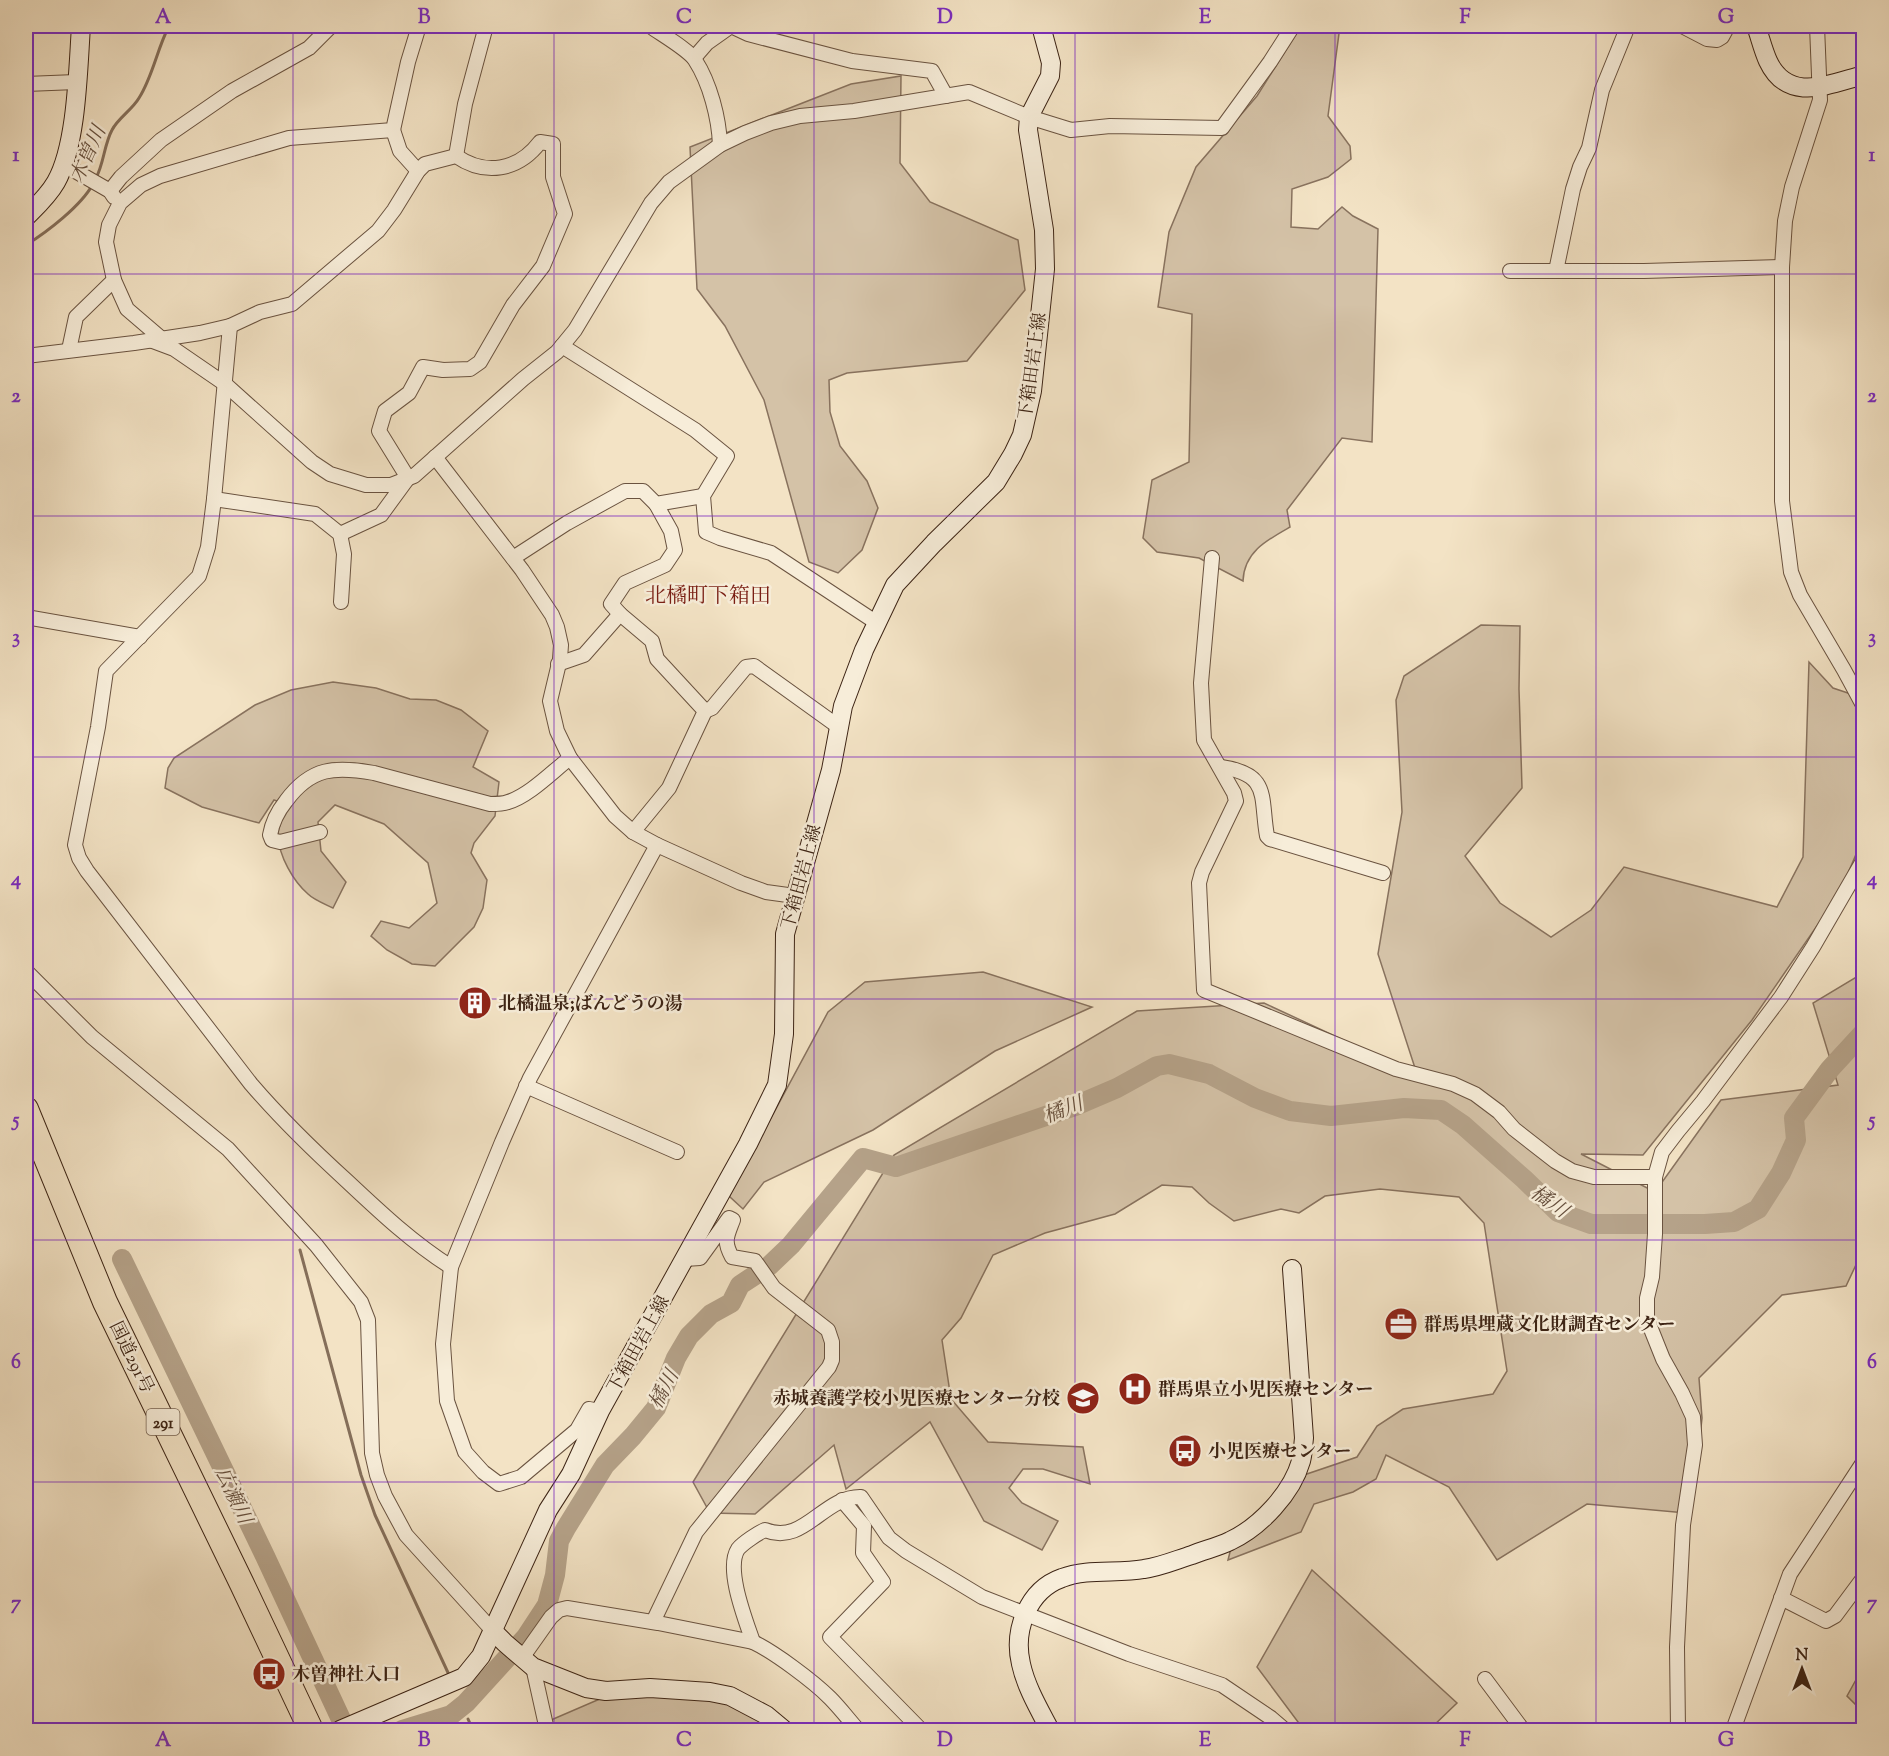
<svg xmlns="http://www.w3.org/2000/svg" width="1889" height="1756" font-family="'Sorts Mill Goudy','Noto Serif JP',serif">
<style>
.green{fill:#d4c2a7;stroke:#88725e;stroke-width:1.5}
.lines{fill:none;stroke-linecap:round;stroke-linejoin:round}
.stream{stroke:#856f5a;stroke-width:3}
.river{stroke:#b5a289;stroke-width:20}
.street-casing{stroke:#6a5340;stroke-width:16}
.secondary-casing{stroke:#3c2314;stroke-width:20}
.highway-casing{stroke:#3c2314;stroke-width:26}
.street{stroke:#f7edd9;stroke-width:14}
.secondary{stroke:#f7edd9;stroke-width:18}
.highway{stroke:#f3e3c5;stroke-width:24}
.grid{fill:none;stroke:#7b2cbf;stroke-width:1.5;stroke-opacity:0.55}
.labels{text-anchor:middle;stroke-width:5;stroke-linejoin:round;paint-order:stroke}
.shield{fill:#f7edd9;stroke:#74604f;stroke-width:1.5}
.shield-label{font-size:16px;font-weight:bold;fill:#3c2314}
.street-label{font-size:18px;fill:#3c2314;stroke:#f7edd9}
.poi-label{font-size:18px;font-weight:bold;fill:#3c2314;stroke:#f7edd9;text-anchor:start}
.water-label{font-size:20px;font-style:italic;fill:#664f3d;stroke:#f7edd9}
.quarter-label{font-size:21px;fill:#7a1f14;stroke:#f7edd9}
.neatline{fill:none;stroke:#7b2cbf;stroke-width:2}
.grid-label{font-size:20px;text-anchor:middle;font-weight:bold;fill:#7b2cbf}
</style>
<rect width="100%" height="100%" fill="#f3e3c5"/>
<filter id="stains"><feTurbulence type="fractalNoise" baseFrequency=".00333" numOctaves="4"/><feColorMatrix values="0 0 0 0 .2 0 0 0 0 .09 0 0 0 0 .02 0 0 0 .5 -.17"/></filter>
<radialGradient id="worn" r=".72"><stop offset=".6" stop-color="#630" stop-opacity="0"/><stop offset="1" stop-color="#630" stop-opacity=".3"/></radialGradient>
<!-- green -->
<g class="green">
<path d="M1301,26H1340L1328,116L1350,146L1351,159L1328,177L1292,189L1291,227L1318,229L1342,207L1353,216L1378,229L1372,442L1342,438L1287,510L1290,527C1267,540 1244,552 1243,581L1199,558L1157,552L1143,538L1152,480L1189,462L1192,314L1158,307L1169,232L1196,167L1257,96Z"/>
<polygon points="901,76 900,163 930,202 1018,240 1025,290 967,361 847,373 829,380 830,412 840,446 867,481 878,508 862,550 838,573 809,562 764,400 725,326 697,289 690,147 851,84"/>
<polygon points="1481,625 1520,626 1519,689 1522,788 1465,856 1500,903 1551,937 1591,910 1624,867 1777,907 1803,857 1809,662 1833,688 1863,698 1863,838 1839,894 1752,1020 1643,1155 1581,1154 1655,1192 1721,1100 1838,1085 1813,1003 1863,973 1863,1250 1846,1286 1782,1295 1699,1378 1702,1418 1696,1474 1686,1513 1587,1504 1497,1560 1449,1487 1386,1455 1376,1479 1353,1492 1314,1504 1301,1532 1228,1560 1232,1544 1301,1476 1357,1457 1377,1426 1403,1409 1493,1394 1507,1371 1484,1223 1459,1197 1380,1189 1325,1196 1299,1213 1281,1209 1234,1221 1209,1203 1192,1187 1162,1185 1115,1214 1045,1233 993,1255 961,1318 942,1340 951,1399 988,1442 1083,1447 1090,1484 1043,1469 1023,1469 1009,1488 1022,1503 1058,1521 1042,1550 984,1521 930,1422 846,1489 834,1445 755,1514 710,1513 693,1482 894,1155 1137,1011 1264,1003 1442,1086 1415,1068 1378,954 1402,812 1396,700 1404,676"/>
<path d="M333,682L376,688L410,699L436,700L461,710L488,731L473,767L499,782L495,816L474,843L471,853L487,880L483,908L474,927L435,966L412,964L387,950L371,936L381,921L409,928L437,903L428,863L384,824L335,805L318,822L321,851L346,882L333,908C325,904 314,900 308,894C293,881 279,856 278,836C278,825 284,814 288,805L274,800L259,823L202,807L165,788L168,768L174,758L255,705L291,690Z"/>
<polygon points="983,972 1092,1007 995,1051 873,1130 764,1182 743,1209 729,1196 828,1012 865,982"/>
<polygon points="1312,1570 1457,1703 1429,1730 1304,1730 1257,1667"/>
<polygon points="1863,1667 1863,1712 1847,1696"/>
<polygon points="652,1693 728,1701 777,1730 552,1730 551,1720 602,1698"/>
</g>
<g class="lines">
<!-- stream -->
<g class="stream">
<path d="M96,178C104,163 104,145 112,130C118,118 132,110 139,98C153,76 157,49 169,26"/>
<path d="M26,245C47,232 81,206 93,184"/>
<polyline points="300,1250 361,1475 375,1515 450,1677"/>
<polyline points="468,1719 473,1730"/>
</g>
<!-- river -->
<g class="river">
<polyline points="122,1259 265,1556 346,1730"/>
<polyline points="402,1730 451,1715 466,1703 526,1637 547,1605 555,1575 559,1541 566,1528 605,1465 633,1436 656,1408 676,1358 689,1336 711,1314 731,1303 740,1285 769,1266 791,1245 863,1158 896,1167 1075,1106 1117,1088 1157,1066 1169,1064 1209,1074 1255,1098 1290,1111 1331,1116 1404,1108 1441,1110 1463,1125 1524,1179 1558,1212 1591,1224 1705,1224 1734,1222 1758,1209 1781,1173 1796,1140 1794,1118 1830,1069 1864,1032"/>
</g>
<defs>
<g id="street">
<path d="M650,26C661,34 689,50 695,60C710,83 719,118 720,145"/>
<polyline points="1682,26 1707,39 1717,40 1722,37 1728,26"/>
<polyline points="1817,26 1820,100 1792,187 1785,221 1782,267 1782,501 1791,572 1800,595 1844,670 1864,707"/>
<polyline points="694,58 707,43 731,26 748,34 852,61 932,71 946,96"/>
<polyline points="26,84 76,82"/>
<polyline points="393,130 400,151 418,171"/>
<polyline points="456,156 465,104 486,26"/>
<polyline points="63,164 110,191 114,197"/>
<polyline points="110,191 121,177 161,140 232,91 309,48 331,26"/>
<polyline points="1510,271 1644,271 1782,267"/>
<polyline points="1556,271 1573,189 1580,167 1589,148 1602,90 1628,26"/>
<path d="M230,326L214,499L208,547L199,576L106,671L98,727L75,845L79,858L87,871L251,1084C281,1119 314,1151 348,1182C381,1213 413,1243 451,1267"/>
<polyline points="162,339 127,309 114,280 106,242 109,225 120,203 141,185 160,176 289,138 393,130 408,62 419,26"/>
<polyline points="150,340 174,349 225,384 312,462 330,474 366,485 391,485 414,476 523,379 557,352 575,330 651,203 669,182 720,145 745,133 771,123 800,116 854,111 969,92 1029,117 1071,130 1110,126 1222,128 1270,62 1293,26"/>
<polyline points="562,346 695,430 727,456 703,496 706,532 720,538 771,553 874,621"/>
<polyline points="69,350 76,317 114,280"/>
<path d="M26,356L134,343L200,333L230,326L260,312L292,304L378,231L394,210L418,171L425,164L456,156C485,176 518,171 540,142L553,144V177L565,214L543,266L513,305L480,362L470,369L443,370L423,367L409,393L385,411L379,431L408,478L381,515L340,534"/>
<polyline points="435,457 522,570 552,615 557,627 561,645 560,659 550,701 557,731 570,758 615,816 633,832 657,845 741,883 766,892 795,896"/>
<polyline points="214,499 315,514 340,534 344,554 341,602"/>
<polyline points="513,558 567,523 625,491 643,491 656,504 703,496"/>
<polyline points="1212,558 1201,683 1204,740 1234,793 1236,801 1202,872 1199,883 1204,990 1396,1069 1453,1084 1475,1094 1499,1112 1514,1129 1555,1161 1572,1171 1594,1177 1655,1177"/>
<polyline points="620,614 611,604 625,583 665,565 675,550 671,531 656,504"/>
<polyline points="26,617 140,637"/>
<polyline points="558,664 584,655 620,614 652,641 657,659 705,711 669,788 633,832"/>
<polyline points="705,711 712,708 746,667 754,666 839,727"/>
<path d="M1221,767C1271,774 1260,797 1267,836L1270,839L1383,873"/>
<path d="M320,832L280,842L272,840L270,835C272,823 278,811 286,801C311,767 335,766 374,773L490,804C496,804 503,804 508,802C529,796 553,771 570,758"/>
<polyline points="26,971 92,1037 228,1149 316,1245 361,1302 368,1320 372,1453 377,1475 385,1496 406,1535 493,1631"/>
<polyline points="526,1086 677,1152"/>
<polyline points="600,1411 589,1409 577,1430 521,1477 499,1484 483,1472 465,1452 447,1401 443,1344 451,1267 502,1142 530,1078 657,845"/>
<polyline points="842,1500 864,1526 863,1553 883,1582 830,1637 921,1730"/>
<polyline points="1781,1598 1826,1621 1835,1616 1864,1577"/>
<path d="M653,1622L696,1532L829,1367L832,1360V1342L828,1330L774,1288L755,1261L732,1257C723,1241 727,1236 733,1220L729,1218L700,1258L685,1259"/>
<path d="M753,1642C746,1621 725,1569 738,1549C743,1543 758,1533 765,1530C804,1546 823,1496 861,1497L889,1538L906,1551L982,1597L1129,1654L1222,1685L1271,1718L1285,1730"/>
<path d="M522,1658L551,1617L559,1610L567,1608L658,1623L753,1642C774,1652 813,1681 830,1698C840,1708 849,1720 858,1730"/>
<polyline points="533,1667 547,1730"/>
<polyline points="1485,1679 1523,1730"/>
<polyline points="1678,1730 1677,1647 1683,1525 1695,1445 1693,1417 1682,1393 1663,1359 1647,1319 1647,1298 1652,1277 1655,1234 1655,1177 1662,1152 1678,1131 1703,1101 1781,997 1813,947 1864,859"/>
<polyline points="1733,1730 1790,1574 1864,1461"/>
</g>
<g id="secondary">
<path d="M1756,26C1760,37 1763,50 1768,61C1788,104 1829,84 1864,75"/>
<path d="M26,217C37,206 48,196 56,182C77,145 78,69 81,26"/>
<polyline points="493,1631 505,1643 533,1667 586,1688 606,1691 650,1688 710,1692 730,1696 766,1715 784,1730"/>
<polyline points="340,1730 464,1677 481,1656 548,1510 571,1474 600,1411 748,1144 777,1085 784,1034 785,934 831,770 843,706 864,650 895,585 934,543 996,482 1013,454 1022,435 1032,391 1045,269 1044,230 1028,130 1029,117 1050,76 1051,63 1041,26"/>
<path d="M1050,1730C1039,1709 1026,1687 1021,1664C1013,1630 1028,1590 1062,1578C1088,1568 1117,1574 1144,1569C1160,1567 1176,1560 1192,1555C1204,1550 1218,1547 1230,1541C1260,1527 1292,1493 1301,1461C1303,1454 1303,1446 1304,1438L1292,1269"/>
</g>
<polyline id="highway" points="26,1109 105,1302 242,1584 311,1730"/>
</defs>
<!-- street casing -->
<use href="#street" class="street-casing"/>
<!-- secondary casing -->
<use href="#secondary" class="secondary-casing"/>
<!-- highway casing -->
<use href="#highway" class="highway-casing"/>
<!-- street -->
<use href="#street" class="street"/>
<!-- secondary -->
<use href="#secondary" class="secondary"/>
<!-- highway -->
<use href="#highway" class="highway"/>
</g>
<!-- grid -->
<path class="grid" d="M293,26V1730M554,26V1730M814,26V1730M1075,26V1730M1335,26V1730M1596,26V1730M26,274H1864M26,516H1864M26,757H1864M26,999H1864M26,1240H1864M26,1482H1864"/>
<!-- icons -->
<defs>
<symbol id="building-disc" viewBox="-11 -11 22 22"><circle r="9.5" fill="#8f2418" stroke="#f7edd9"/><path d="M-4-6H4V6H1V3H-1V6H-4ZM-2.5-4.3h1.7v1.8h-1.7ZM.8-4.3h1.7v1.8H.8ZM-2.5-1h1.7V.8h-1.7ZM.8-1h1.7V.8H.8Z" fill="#fff"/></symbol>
<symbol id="office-disc" viewBox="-11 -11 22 22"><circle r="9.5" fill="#8f2418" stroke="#f7edd9"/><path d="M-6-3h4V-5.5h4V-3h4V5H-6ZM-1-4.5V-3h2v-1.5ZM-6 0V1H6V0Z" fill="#fff"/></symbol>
<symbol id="hospital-disc" viewBox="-11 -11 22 22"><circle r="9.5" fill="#8f2418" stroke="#f7edd9"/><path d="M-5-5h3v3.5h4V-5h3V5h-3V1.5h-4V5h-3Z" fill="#fff"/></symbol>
<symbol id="school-disc" viewBox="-11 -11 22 22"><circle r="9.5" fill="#8f2418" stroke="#f7edd9"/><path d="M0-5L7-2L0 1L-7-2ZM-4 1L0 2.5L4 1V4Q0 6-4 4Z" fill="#fff"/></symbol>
<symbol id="bus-disc" viewBox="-11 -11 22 22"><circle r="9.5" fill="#8f2418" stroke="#f7edd9"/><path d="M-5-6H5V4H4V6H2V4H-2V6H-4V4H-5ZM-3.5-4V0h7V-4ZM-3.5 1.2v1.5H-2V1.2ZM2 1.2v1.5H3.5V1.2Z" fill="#fff"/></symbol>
</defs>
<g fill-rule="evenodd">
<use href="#building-disc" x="456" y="984" width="38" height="38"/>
<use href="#office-disc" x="1382" y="1305" width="38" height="38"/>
<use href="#hospital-disc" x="1116" y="1370" width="38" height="38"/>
<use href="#school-disc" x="1064" y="1379" width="38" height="38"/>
<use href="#bus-disc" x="1166" y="1432" width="38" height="38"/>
<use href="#bus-disc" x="250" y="1655" width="38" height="38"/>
</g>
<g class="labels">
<!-- shield labels -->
<rect class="shield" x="146.5" y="1409" width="33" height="26" rx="4.5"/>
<g class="shield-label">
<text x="163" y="1428">291</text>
</g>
<!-- street labels -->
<g class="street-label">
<text transform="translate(1032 366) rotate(-82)" y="6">下箱田岩上線</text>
<text transform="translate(801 877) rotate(-75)" y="6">下箱田岩上線</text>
<text transform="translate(638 1344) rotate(-61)" y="6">下箱田岩上線</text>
<text transform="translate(132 1357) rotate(64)" y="6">国道291号</text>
</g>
<!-- poi labels -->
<g class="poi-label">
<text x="498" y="1009">北橘温泉;ばんどうの湯</text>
<text x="1424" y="1330">群馬県埋蔵文化財調査センター</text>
<text x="1158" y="1395">群馬県立小児医療センター</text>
<text x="1060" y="1404" text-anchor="end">赤城養護学校小児医療センター分校</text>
<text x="1208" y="1457">小児医療センター</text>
<text x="292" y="1680">木曽神社入口</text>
</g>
<!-- water labels -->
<g class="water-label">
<text transform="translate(87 154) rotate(-66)" y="7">木曽川</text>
<text transform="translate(1063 1109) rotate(-21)" y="7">橘川</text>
<text transform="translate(1550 1201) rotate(35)" y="7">橘川</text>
<text transform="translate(663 1389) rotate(-62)" y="7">橘川</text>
<text transform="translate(234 1495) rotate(65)" y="7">広瀬川</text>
</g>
<!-- quarter labels -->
<g class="quarter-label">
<text x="708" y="602">北橘町下箱田</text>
</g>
</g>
<!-- margin -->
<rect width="1889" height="1756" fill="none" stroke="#f3e3c5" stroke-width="66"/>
<!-- north arrow -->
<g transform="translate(1802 1669)" stroke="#f7edd9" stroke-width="4.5" paint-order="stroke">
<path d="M0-4.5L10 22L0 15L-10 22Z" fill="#3c2314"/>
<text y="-9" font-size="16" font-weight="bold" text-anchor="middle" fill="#3c2314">N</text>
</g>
<rect x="33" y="33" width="1823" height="1690" class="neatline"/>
<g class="grid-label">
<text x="163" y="23">A</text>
<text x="424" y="23">B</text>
<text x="684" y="23">C</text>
<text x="945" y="23">D</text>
<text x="1205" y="23">E</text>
<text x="1465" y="23">F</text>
<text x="1726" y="23">G</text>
<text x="16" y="161">1</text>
<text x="1872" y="161">1</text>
<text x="16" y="402">2</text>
<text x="1872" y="402">2</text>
<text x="16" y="643">3</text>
<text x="1872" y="643">3</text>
<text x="16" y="885">4</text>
<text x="1872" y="885">4</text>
<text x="16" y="1126">5</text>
<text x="1872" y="1126">5</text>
<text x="16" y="1368">6</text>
<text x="1872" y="1368">6</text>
<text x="16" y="1609">7</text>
<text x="1872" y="1609">7</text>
<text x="163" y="1746">A</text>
<text x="424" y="1746">B</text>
<text x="684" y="1746">C</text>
<text x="945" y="1746">D</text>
<text x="1205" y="1746">E</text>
<text x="1465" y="1746">F</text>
<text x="1726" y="1746">G</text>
</g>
<rect width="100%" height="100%" filter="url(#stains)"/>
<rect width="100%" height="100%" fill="url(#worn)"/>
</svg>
